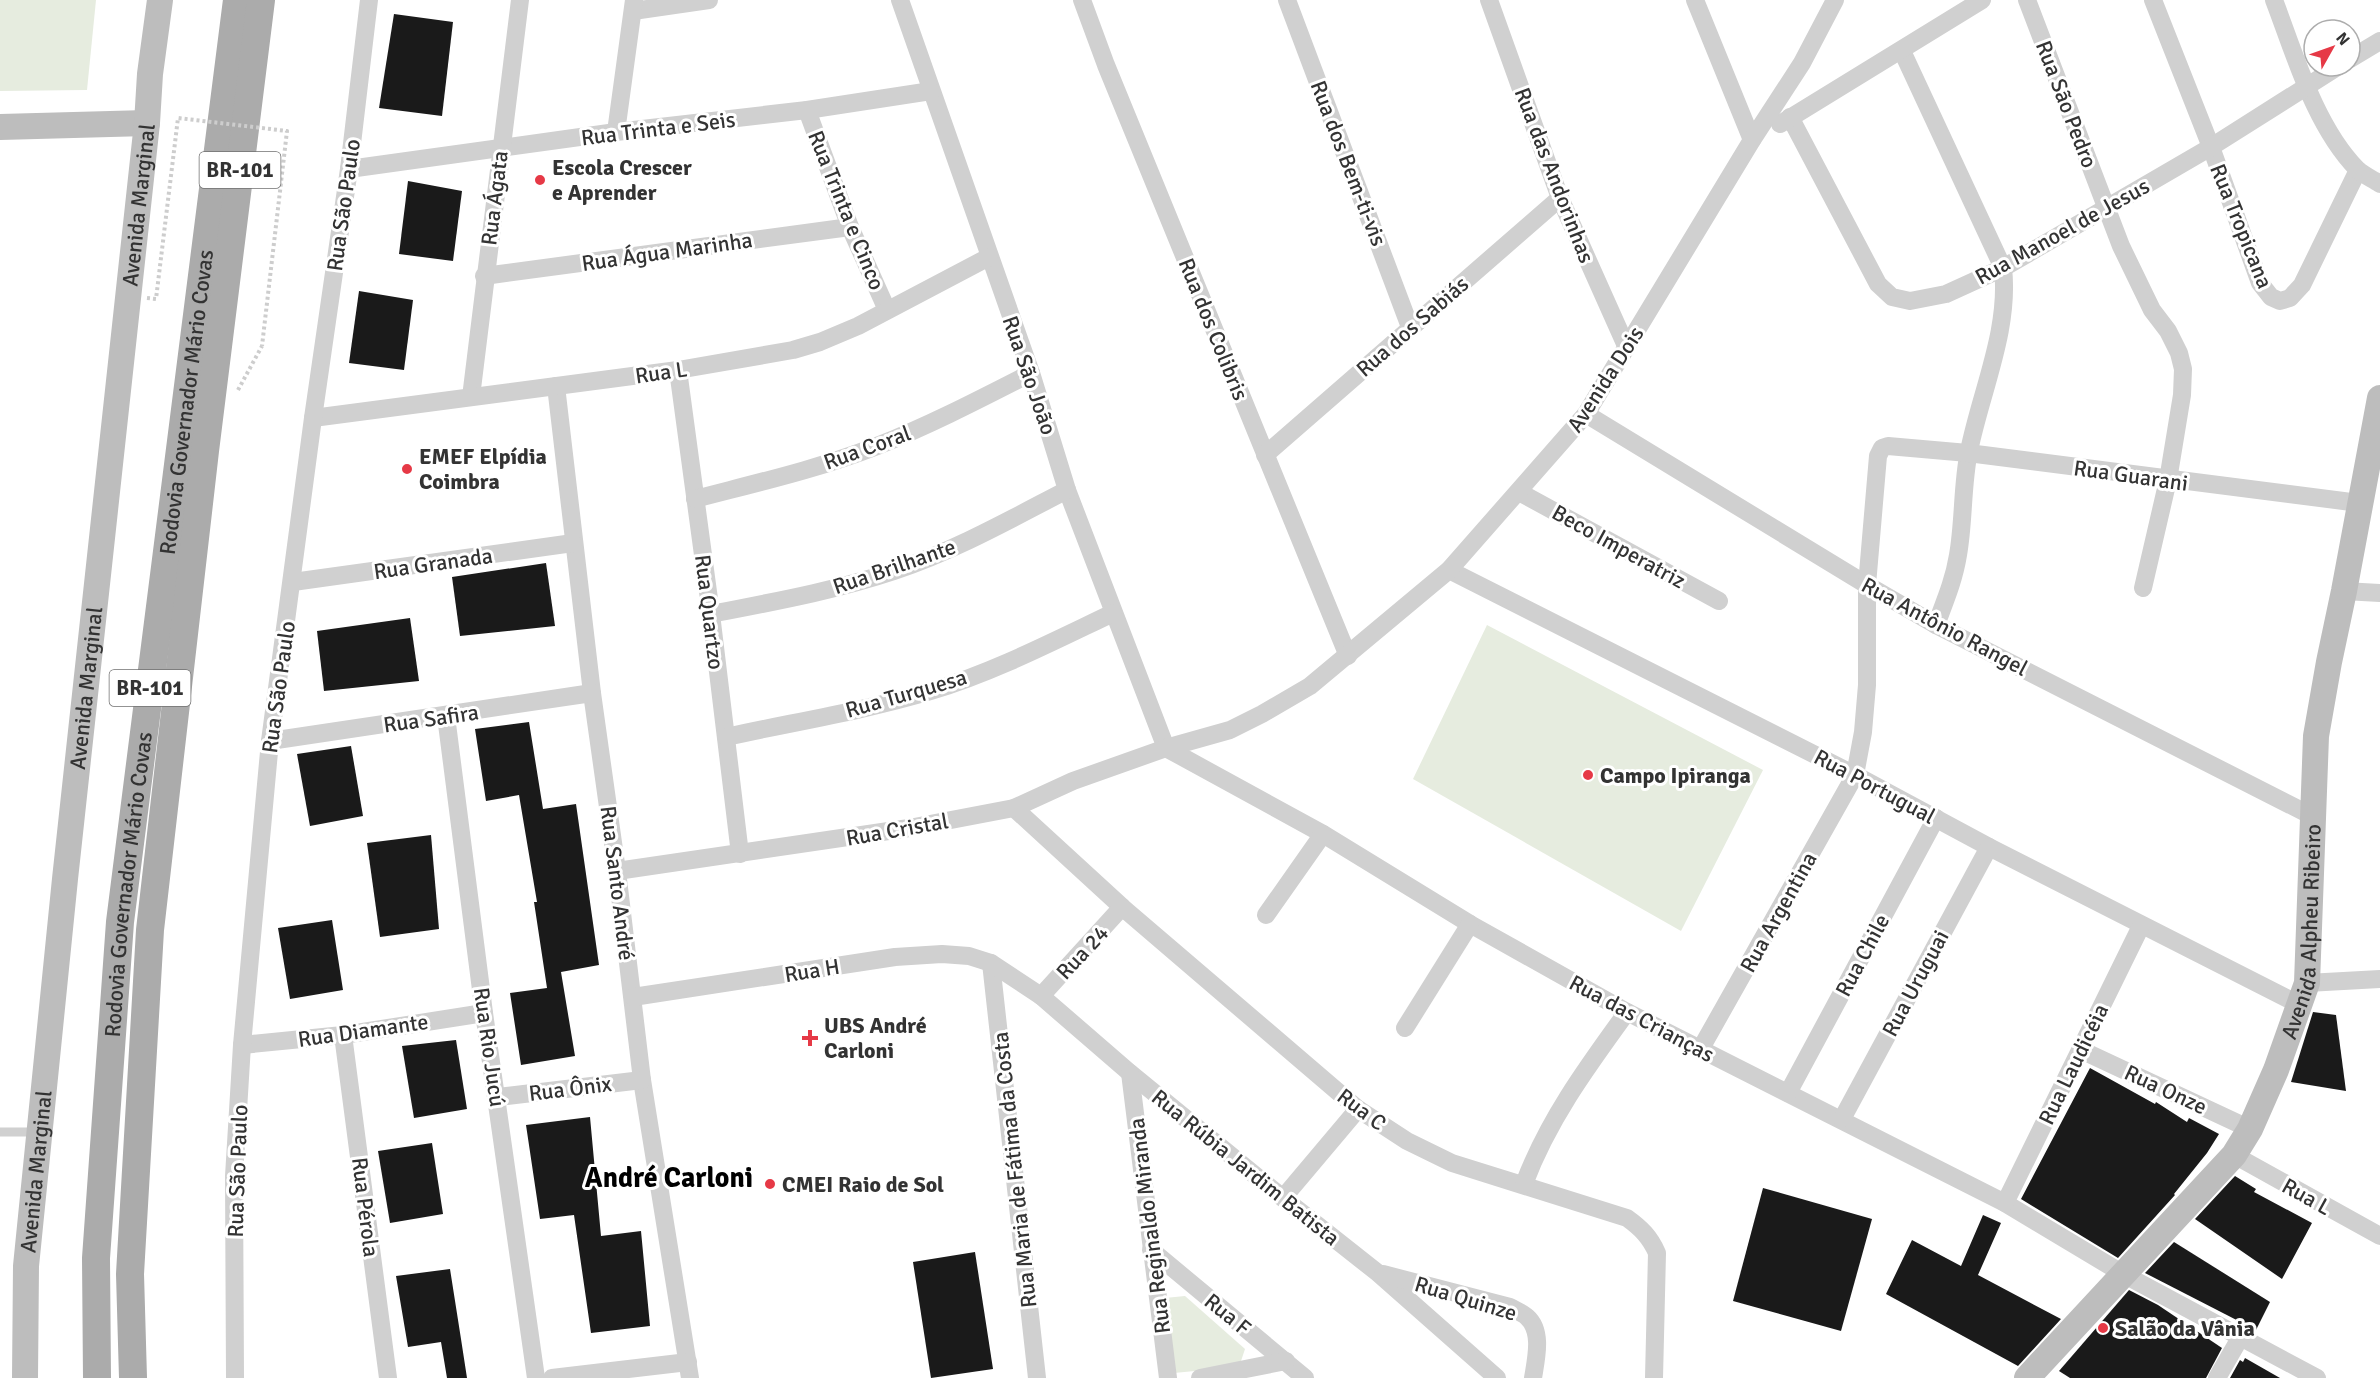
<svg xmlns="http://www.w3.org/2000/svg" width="2380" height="1378" font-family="Signika,sans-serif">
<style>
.green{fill:#e6ecdf}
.building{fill:#1a1a1a}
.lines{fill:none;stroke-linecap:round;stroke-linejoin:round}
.path{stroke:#cdcdcd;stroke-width:4;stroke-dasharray:3 3;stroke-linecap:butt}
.lane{stroke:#d0d0d0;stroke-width:9}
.street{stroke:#d0d0d0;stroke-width:18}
.secondary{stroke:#bdbdbd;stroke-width:26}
.primary{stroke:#ababab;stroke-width:28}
.path-bridge{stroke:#cdcdcd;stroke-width:4;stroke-dasharray:3 3;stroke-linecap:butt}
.poi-dot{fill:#e63946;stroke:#fff;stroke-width:2}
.labels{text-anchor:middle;stroke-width:6;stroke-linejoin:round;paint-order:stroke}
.shield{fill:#fff;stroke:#707070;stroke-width:1.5}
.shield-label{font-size:21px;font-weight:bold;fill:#333}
.street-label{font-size:22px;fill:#333;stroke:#fff}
.poi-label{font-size:22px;font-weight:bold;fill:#333;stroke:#fff;text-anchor:start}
.district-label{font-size:28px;font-weight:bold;fill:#000;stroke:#fff}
</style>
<rect width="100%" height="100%" fill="#fff"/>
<!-- green -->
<g class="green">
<polygon points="0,0 96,0 87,90 0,91"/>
<polygon points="1487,625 1763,770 1681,931 1413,779"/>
<polygon points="1185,1296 1245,1349 1241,1361 1226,1368 1174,1373 1165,1298"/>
</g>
<!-- building -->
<g class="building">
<polygon points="394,14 453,22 442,116 379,108"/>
<polygon points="408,181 462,191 453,261 399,254"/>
<polygon points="359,291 413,300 404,370 349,363"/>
<polygon points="546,563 555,626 460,636 452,577"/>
<polygon points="410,618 419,681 324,691 317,631"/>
<polygon points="529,722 543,809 576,804 599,965 561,972 575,1056 521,1065 510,993 547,988 534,902 537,902 519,795 486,801 475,729"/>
<polygon points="351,746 363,816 310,826 297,754"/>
<polygon points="431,835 439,929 380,937 367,843"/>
<polygon points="332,920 343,990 290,999 278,928"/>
<polygon points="2313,1012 2336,1015 2346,1091 2291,1082"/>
<polygon points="456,1040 467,1109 414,1118 402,1046"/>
<polygon points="2090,1068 2155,1104 2156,1102 2187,1122 2189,1118 2219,1134 2207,1153 2174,1194 2175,1195 2118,1258 2021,1199"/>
<polygon points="590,1117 601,1236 641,1231 650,1326 591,1333 574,1215 540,1219 526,1125"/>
<polygon points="432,1143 443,1214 390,1223 378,1151"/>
<polygon points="2235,1176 2256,1189 2254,1192 2312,1223 2282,1279 2195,1219"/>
<polygon points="1763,1188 1872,1219 1841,1331 1733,1301"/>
<polygon points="1983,1215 2001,1223 1978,1275 2061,1319 2018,1366 1886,1294 1912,1240 1961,1266"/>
<polygon points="2174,1242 2270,1302 2256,1330 2145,1273"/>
<polygon points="975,1252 993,1369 931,1378 913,1262"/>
<polygon points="450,1269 461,1339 467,1378 447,1378 441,1342 408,1347 396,1276"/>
<polygon points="2129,1290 2158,1305 2222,1348 2206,1378 2070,1378 2059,1371"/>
<polygon points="2245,1358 2280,1378 2230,1378 2240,1360 2243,1362"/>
</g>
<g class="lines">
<!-- path -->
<polyline class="path" points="238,390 262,346"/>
<!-- lane -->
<polyline class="lane" points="0,1132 37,1132"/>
<!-- street -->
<g class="street">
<polyline points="900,0 1031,373 1067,490 1166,748"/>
<polyline points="1082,0 1106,65 1348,656"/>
<polyline points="1287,0 1410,327"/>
<polyline points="1489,0 1560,198 1627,348"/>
<polyline points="1695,0 1752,140"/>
<polyline points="2027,0 2121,246 2152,310 2168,331 2179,353 2183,369 2182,395 2168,480 2143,588"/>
<polyline points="2153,0 2211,147 2260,283 2271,297 2280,301 2290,298 2302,285 2358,170"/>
<path d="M2274,0C2295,55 2315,126 2357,169C2363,175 2373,179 2380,184"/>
<polyline points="633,11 709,0"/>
<path d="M1902,51L2003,268C2010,330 1981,391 1969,451C1962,485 1964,521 1958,555C1954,580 1945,601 1936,625"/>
<polyline points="2350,59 2380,41"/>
<polyline points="807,110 850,227 887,310"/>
<polyline points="1790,117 1878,284 1892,297 1910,301 1946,294 2003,268 2211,147 2339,66"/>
<polyline points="1780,124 1982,0"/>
<polyline points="616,132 634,0"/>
<polyline points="349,169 616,132 807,110 931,91"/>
<polyline points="484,276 850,227"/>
<polyline points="678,370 711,614 740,854"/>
<polyline points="556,386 592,693 617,871 642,1080 690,1378"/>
<polyline points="471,397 520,0"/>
<polyline points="1586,414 1867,585 1936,625 2314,817"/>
<polyline points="313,418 678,370 793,350 820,342 858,326 989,257"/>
<polyline points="1265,455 1560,198"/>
<polyline points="1519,492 1719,601"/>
<path d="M695,499C756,483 818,469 877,446C930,425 980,399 1031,373"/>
<polyline points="1449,570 1855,775 1989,847 2300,1005"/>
<polyline points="293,582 573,543"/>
<polyline points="2344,591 2380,593"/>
<path d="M711,614C772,602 834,591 894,571C954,551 1011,519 1067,490"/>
<polyline points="446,716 484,1013 536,1378"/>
<path d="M726,737C794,722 864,711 931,691C994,672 1054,641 1113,613"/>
<polyline points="270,741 592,693"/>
<polyline points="1166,748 1323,834 1470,924 1627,1012 2005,1203 2125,1275 2317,1378"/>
<path d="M1014,808L1122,907L1358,1109L1407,1141L1452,1163L1627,1218C1641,1228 1650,1237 1657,1253L1654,1378"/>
<polyline points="617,871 909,828 1014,808 1073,781 1166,748 1230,730 1262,714 1310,686 1449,570 1586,414 1752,140 1802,63 1835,0"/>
<polyline points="1266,915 1323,834"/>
<polyline points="991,963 1037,1378"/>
<polyline points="2307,983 2380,979"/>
<polyline points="1041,996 1122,907"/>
<polyline points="633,997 895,957 942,954 969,956 991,963 1041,996 1130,1073 1283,1198 1378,1273 1497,1378"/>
<polyline points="1405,1028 1470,924"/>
<polyline points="343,1035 388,1378"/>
<polyline points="242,1045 343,1035 484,1013"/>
<polyline points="1700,1050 1855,775 1863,732 1867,685 1867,585 1878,456 1882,448 1888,446 1968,453 2359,503"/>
<polyline points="2081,1050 2250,1129"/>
<polyline points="1130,1073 1168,1378"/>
<polyline points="1788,1093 1936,818"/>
<polyline points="498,1097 642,1080"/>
<polyline points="1842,1119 1989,847"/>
<polyline points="2234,1155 2380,1236"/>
<path d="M1524,1184C1548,1120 1587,1067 1627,1012"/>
<polyline points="1283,1198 1358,1109"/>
<polyline points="2005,1203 2141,926"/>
<polyline points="1151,1250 1305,1378"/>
<path d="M1383,1274L1510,1307C1515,1310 1523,1313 1527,1317C1543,1331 1536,1359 1533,1378"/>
<polyline points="235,1378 234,1176 242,1045 270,741 313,418 349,169 369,0"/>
<polyline points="552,1378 688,1362"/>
<polyline points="1200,1378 1286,1361"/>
<polyline points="2217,1378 2240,1338"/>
</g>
<!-- secondary -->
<g class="secondary">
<polyline points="0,127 147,123"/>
<path id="s1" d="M25,1378L26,1266L65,879L147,123L150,74L160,0"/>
<path id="s2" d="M2027,1378L2234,1155L2250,1129L2276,1070L2307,983L2316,736L2329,662L2344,591L2380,398"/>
</g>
<!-- primary -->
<g class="primary">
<path id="s3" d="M97,1378L96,1258L120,922L237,0"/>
<polyline points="133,1378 130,1274 150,930 205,451 261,0"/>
</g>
<!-- path-bridge -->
<polyline class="path-bridge" points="147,298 156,299 178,118 287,131 262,346"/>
</g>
<!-- markers -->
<g class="poi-dot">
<circle cx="540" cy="180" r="6"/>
<circle cx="407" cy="469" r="6"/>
<circle cx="1588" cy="775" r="6"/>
<path d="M807 1029h6v6h6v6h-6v6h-6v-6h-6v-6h6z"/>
<circle cx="770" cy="1184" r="6"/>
<circle cx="2103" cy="1328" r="6"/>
</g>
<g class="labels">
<!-- shield labels -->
<g class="shield">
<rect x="199.5" y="152" width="81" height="36" rx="4.5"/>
<rect x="109.5" y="670" width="81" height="36" rx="4.5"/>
</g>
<g class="shield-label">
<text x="240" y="177">BR-101</text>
<text x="150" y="695">BR-101</text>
</g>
<!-- street labels -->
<g class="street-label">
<text transform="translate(2067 104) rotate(69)" y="8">Rua São Pedro</text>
<text transform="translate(658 128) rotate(-7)" y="8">Rua Trinta e Seis</text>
<text transform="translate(1349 163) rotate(69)" y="8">Rua dos Bem-ti-vis</text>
<text transform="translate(1555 175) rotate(69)" y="8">Rua das Andorinhas</text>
<text transform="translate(494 198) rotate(-83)" y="8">Rua Ágata</text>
<text dy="8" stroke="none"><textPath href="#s1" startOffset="1179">Avenida Marginal</textPath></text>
<text transform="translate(343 205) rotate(-82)" y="8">Rua São Paulo</text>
<text transform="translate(847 210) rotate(68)" y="8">Rua Trinta e Cinco</text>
<text transform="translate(2242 226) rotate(68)" y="8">Rua Tropicana</text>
<text transform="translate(2062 231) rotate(-29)" y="8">Rua Manoel de Jesus</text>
<text transform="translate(667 251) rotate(-8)" y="8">Rua Água Marinha</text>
<text transform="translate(1412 326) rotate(-41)" y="8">Rua dos Sabiás</text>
<text transform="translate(1214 329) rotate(68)" y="8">Rua dos Colibris</text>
<text transform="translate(661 372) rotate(-8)" y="8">Rua L</text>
<text transform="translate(1030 375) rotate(71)" y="8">Rua São João</text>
<text transform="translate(1605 379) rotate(-57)" y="8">Avenida Dois</text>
<text dy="8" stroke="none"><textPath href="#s3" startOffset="981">Rodovia Governador Mário Covas</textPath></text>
<text transform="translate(867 447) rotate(-20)" y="8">Rua Coral</text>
<text transform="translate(2131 475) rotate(8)" y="8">Rua Guarani</text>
<text transform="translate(1619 546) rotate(29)" y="8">Beco Imperatriz</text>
<text transform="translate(433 563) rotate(-8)" y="8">Rua Granada</text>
<text transform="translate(894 566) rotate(-19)" y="8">Rua Brilhante</text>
<text transform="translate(710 612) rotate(83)" y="8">Rua Quartzo</text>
<text transform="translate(1945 626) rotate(28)" y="8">Rua Antônio Rangel</text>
<text transform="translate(278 687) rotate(-82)" y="8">Rua São Paulo</text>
<text dy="8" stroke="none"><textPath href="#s1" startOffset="693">Avenida Marginal</textPath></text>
<text transform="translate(906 693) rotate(-16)" y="8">Rua Turquesa</text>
<text transform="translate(431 718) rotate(-8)" y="8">Rua Safira</text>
<text transform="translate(1875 786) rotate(28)" y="8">Rua Portugual</text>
<text transform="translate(897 829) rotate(-10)" y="8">Rua Cristal</text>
<text transform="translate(618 883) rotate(83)" y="8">Rua Santo André</text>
<text dy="8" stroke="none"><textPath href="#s3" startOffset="495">Rodovia Governador Mário Covas</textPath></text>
<text transform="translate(1778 912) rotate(-61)" y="8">Rua Argentina</text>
<text dy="8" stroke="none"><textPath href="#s2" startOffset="542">Avenida Alpheu Ribeiro</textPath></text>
<text transform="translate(1082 952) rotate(-47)" y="8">Rua 24</text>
<text transform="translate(1862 955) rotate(-62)" y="8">Rua Chile</text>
<text transform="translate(812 970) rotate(-9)" y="8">Rua H</text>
<text transform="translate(1915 983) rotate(-62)" y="8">Rua Uruguai</text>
<text transform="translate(1642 1018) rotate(28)" y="8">Rua das Crianças</text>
<text transform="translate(363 1030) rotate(-8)" y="8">Rua Diamante</text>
<text transform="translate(490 1047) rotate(82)" y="8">Rua Rio Jucú</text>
<text transform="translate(2073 1064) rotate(-64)" y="8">Rua Laudicéia</text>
<text transform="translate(570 1088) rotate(-7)" y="8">Rua Ônix</text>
<text transform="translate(2166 1089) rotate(25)" y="8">Rua Onze</text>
<text transform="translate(1362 1109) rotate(37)" y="8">Rua C</text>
<text transform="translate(1246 1167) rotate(39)" y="8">Rua Rúbia Jardim Batista</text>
<text transform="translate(1014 1170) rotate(-96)" y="8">Rua Maria de Fátima da Costa</text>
<text transform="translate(237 1171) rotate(-88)" y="8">Rua São Paulo</text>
<text dy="8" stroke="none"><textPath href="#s1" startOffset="207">Avenida Marginal</textPath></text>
<text transform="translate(2307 1196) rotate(29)" y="8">Rua L</text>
<text transform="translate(366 1207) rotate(83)" y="8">Rua Pérola</text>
<text transform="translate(1149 1226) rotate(-97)" y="8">Rua Reginaldo Miranda</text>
<text transform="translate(1466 1298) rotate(17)" y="8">Rua Quinze</text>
<text transform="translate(1228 1314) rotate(39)" y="8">Rua F</text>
</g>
<!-- poi labels -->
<g class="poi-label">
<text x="552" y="175">Escola Crescer<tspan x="552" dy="25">e Aprender</tspan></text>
<text x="419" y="464">EMEF Elpídia<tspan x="419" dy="25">Coimbra</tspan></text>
<text x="1600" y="783">Campo Ipiranga</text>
<text x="824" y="1033">UBS André<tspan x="824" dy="25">Carloni</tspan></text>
<text x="782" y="1192">CMEI Raio de Sol</text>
<text x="2115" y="1336">Salão da Vânia</text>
</g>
<!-- district labels -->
<g class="district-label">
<text x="669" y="1187">André Carloni</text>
</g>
</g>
<!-- north arrow -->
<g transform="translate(2332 48) rotate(50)"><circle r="28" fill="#ffffff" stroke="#adadad" stroke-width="1.5"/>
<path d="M0-4.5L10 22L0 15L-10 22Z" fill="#e63946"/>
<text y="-9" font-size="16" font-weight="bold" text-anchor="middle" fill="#333333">N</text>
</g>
</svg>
